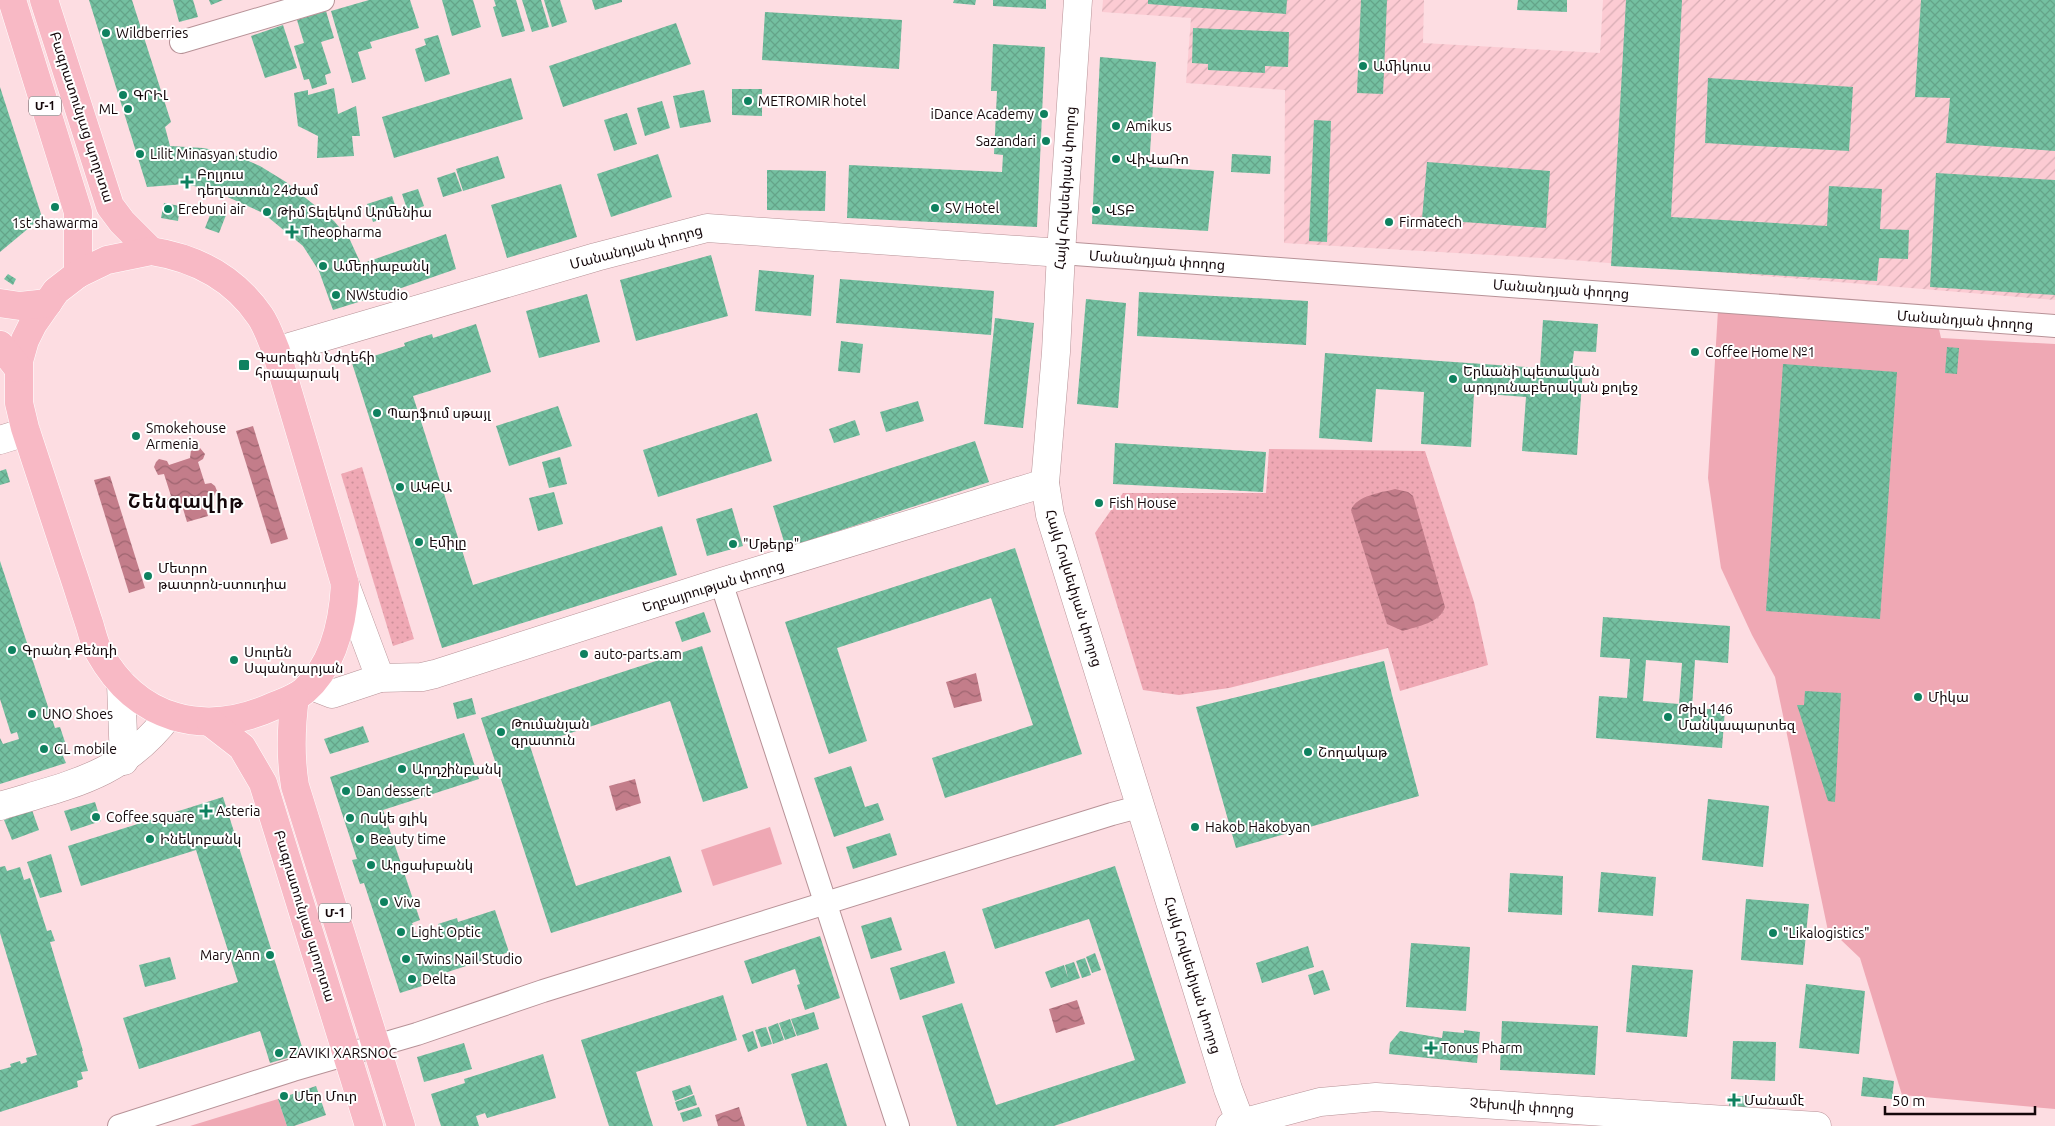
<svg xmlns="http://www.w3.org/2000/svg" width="2055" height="1126" font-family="Ubuntu,'Noto Sans Armenian',sans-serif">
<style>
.industrial{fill:url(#industrial-furrows)}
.grass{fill:url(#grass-dots)}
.garden{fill:#efa8b4}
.water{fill:url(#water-waves)}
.building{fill:url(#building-cross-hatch);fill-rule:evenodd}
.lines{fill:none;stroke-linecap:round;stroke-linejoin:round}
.street-casing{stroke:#b79297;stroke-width:24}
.secondary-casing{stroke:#b79297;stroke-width:29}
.primary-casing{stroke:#fff;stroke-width:29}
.street{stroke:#fff;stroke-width:22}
.secondary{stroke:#fff;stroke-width:28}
.primary{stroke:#f8b9c5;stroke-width:28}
.poi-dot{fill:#0e815f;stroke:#fff;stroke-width:2}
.labels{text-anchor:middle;stroke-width:4;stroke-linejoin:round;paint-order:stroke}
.shield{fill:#fff;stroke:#5a5154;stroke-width:1}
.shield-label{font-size:12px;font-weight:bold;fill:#14070a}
.poi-label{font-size:14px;fill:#14070a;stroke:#fff;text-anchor:start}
.street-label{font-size:14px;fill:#14070a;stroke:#fff}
.district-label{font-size:19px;font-weight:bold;letter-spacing:1px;fill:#14070a;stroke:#fff}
</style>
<defs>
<pattern id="industrial-furrows" width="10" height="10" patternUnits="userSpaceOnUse" patternTransform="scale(1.25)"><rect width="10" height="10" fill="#fccbd3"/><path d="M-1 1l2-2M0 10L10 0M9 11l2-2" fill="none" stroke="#d7adb4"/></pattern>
<pattern id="grass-dots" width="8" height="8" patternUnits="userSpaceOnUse" patternTransform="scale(1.25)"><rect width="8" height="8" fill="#efa8b4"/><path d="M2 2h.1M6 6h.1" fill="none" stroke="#cc8f99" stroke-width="1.8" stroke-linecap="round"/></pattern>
<pattern id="water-waves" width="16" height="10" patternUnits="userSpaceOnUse" patternTransform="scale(1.25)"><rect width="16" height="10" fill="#c37d8a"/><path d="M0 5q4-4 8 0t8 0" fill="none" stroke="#9d646f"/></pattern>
<pattern id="building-cross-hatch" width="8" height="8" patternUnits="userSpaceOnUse" patternTransform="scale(1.25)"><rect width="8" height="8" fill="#74c0a1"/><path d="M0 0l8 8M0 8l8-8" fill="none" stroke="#64a489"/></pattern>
</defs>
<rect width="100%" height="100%" fill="#fddde2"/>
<!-- industrial -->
<polygon class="industrial" points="1103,0 1424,0 1423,43 1600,53 1603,0 2055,0 2055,300 1560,259 1284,243 1285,90 1186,83 1191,18 1102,12"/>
<!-- grass -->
<g class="grass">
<polygon points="1269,449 1425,451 1474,602 1488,665 1400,691 1388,648 1229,688 1179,695 1143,690 1095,533 1123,493 1266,493"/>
<polygon points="362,467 414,639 393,646 341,474"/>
</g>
<!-- garden -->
<g class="garden">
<polygon points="1718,310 1938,325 1941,338 2055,344 2055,1109 1902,1095 1860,958 1840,939 1828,931 1775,677 1752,635 1721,568 1708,478"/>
<polygon points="770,827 782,864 713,886 701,850"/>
<polygon points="278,1099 287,1126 190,1126"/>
</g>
<!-- water -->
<g class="water">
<polygon points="253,426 288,539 271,544 236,431"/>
<polygon points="195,448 200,448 205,454 203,459 198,462 205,484 211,483 215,486 217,491 214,496 208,500 202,497 208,516 187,522 181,502 176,509 172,510 167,507 165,501 171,496 164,474 158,475 154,467 156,462 159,459 167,461 169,465 190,458 191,450"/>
<polygon points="110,476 145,588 129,593 94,480"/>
<path d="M1395,489L1408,492L1413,496L1445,607C1440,623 1418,626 1403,631L1387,624L1351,510C1357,495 1381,493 1395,489Z"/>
<polygon points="976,673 982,701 954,708 946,682"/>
<polygon points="635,779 641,803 616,811 609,786"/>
<polygon points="1077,1000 1085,1024 1056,1033 1049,1009"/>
<polygon points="739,1107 745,1126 718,1126 715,1115"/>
</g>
<!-- building -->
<g class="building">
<polygon points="89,0 132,0 171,122 165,127 170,146 203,148 230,153 260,166 286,182 334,221 350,240 361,264 446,234 456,269 387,293 333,310 319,271 303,246 263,213 212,190 185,184 147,187"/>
<polygon points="173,0 193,0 198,17 179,22"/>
<polygon points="209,0 223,0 211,5"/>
<polygon points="369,0 410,0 419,28 370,42 372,48 358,52 366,79 352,83 331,11"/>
<polygon points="442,0 473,0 481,27 452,36"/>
<polygon points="494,0 516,0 525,31 502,37 493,7 496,6"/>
<polygon points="522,0 541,0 549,27 532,32"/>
<polygon points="544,0 560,0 567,22 552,27"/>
<polygon points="592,0 622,0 622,2 595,10"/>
<polygon points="954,0 976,0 975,5 953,3"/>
<polygon points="993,0 1046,0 1046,9 993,6"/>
<polygon points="1148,0 1287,0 1286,14 1148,4"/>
<polygon points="1361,0 1387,0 1383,94 1357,93"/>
<polygon points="1518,0 1567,0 1567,12 1517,10"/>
<polygon points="1626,0 1682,0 1671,217 1827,226 1829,186 1882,189 1880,229 1909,230 1908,259 1879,258 1877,281 1611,266"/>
<polygon points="1921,0 2055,0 2055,151 1946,143 1950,98 1915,97"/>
<polygon points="326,11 334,38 321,42 331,73 325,75 327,84 312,89 309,79 304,80 294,46 304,43 297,20"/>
<polygon points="765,12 902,20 899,69 762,60"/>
<polygon points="676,23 691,64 563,107 549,66"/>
<polygon points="283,25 297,68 265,78 251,36"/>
<polygon points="1193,28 1289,32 1288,67 1265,66 1265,73 1208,70 1208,64 1192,63"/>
<polygon points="438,35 450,74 425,82 415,49 426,45 424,39"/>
<polygon points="993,44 1045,47 1037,227 847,218 849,165 1002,172 1003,155 994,154 997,91 991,91"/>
<polygon points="1100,57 1156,62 1149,167 1214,171 1208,231 1092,224"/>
<polygon points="511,78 523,119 394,158 382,117"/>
<polygon points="1708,78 1853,87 1849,151 1705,143"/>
<polygon points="0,87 42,217 0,252"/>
<polygon points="334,88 338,114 356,106 360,136 352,136 354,156 317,158 318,136 298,126 294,93 308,90 308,95"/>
<polygon points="732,89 762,89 762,116 732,115"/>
<polygon points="704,90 711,122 680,128 673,96"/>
<polygon points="662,101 670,128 645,136 637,108"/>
<polygon points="627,113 637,144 614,151 604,120"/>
<polygon points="1314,120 1331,121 1327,242 1309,241"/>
<polygon points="658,154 672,197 611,217 597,174"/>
<polygon points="1232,154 1271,156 1270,174 1231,172"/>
<polygon points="498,156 505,178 463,191 456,169"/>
<polygon points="1427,162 1550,171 1546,228 1422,219"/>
<polygon points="767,170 826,171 825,211 767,210"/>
<polygon points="455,172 462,191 443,197 437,178"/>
<polygon points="1936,173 2055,180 2055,295 1930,287"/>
<polygon points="561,184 577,237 507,258 491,205"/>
<polygon points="418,189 424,206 408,212 402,194"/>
<polygon points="392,196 398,214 373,222 367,204"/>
<polygon points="164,203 180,206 178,221 161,218"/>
<polygon points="212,210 226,215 219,233 205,228"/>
<polygon points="711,255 728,316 636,341 620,280"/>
<polygon points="759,270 814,275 811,316 755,311"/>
<polygon points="8,274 16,279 13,285 4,279"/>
<polygon points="840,279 994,291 991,335 836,323"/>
<polygon points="1139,292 1308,301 1306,345 1137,336"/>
<polygon points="587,294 600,342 539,358 526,311"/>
<polygon points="1086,299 1126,303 1118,408 1077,404"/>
<polygon points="995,318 1034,323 1023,428 984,424"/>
<polygon points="1543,320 1598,324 1596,352 1574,351 1572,366 1583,367 1577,455 1522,451 1526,397 1474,393 1471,447 1421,444 1424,392 1376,389 1372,442 1319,438 1325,353 1540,368"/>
<polygon points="476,324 491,372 413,396 473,585 662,526 677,575 442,648 352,363 405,346 404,343 419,338 432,334 433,338"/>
<polygon points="841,341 863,344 860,373 838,371"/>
<polygon points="1947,347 1959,348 1957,374 1945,373"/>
<polygon points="1783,364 1897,372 1880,619 1766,611"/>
<polygon points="918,401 924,421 886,432 880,412"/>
<polygon points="558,406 572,446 509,466 496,426"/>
<polygon points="757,413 772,461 658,497 643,450"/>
<polygon points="855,420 860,435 834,443 829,429"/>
<polygon points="975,441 989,482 786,548 773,506"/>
<polygon points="1115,443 1266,452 1263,492 1113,484"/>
<polygon points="560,457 567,484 549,488 542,462"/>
<polygon points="6,469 10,482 0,485 0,471"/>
<polygon points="554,492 563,524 538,531 529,498"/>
<polygon points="732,508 743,546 707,556 696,519"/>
<polygon points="1015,548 1082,754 945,798 932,758 1033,725 991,598 837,648 867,741 829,754 785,622"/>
<polygon points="0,561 55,728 60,727 69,754 63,756 66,763 0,784 0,738 3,744 19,739 17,732 11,734 0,699"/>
<polygon points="704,612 711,632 682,642 675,622"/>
<path d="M1603,617L1730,626L1728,663L1695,660L1692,708L1725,710L1722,748L1596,738L1599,696L1627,698L1630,659L1600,657ZM1646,660L1682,663L1679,704L1643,701Z"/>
<polygon points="702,646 748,788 703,802 670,701 530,746 576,886 670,856 682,892 551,933 481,718"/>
<polygon points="1384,661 1392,695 1419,796 1236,848 1196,707"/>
<polygon points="1805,691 1841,693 1835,802 1828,801 1797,705 1804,705"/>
<polygon points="472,698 476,714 457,719 453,703"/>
<polygon points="363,726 369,742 330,754 324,739"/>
<polygon points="464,733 479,779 383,810 420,920 412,923 417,936 440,929 438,924 457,918 458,922 495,910 509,952 420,981 422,986 400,993 364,883 360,884 352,860 357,859 330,777"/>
<polygon points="851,766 865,807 878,803 884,820 834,837 814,778"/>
<polygon points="223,797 304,1053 270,1063 260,1031 139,1069 123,1018 238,982 196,850 81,886 68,846"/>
<polygon points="1708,799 1769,806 1763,867 1702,860"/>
<polygon points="95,802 101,821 71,831 64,811"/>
<polygon points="32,810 39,830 12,840 4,820"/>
<polygon points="890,833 897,855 853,869 846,847"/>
<polygon points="51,854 62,892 40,898 27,862"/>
<polygon points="5,866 7,871 20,867 24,880 30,878 47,931 51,930 55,941 50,942 83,1051 82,1051 88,1071 81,1072 83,1079 77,1081 78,1087 0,1112 0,1070 11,1067 10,1064 20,1061 21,1064 27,1062 26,1058 37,1055 0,933 0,867"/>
<polygon points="1115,866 1186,1083 1054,1126 957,1126 922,1016 962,1003 996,1105 1135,1060 1089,919 995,949 982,909"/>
<polygon points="1601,872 1656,877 1653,916 1598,912"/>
<polygon points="1510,873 1563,876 1562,915 1508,912"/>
<polygon points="1746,899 1809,904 1803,965 1741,960"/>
<polygon points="891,917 902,950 871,959 861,926"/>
<polygon points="820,936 840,998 805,1010 797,985 800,984 795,969 752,984 744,961"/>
<polygon points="1411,943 1470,947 1466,1011 1406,1007"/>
<polygon points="1308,946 1314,967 1262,983 1256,963"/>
<polygon points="945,951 955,983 900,1000 890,968"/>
<polygon points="1095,953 1101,970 1092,973 1086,957"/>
<polygon points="170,957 176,979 145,987 139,965"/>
<polygon points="1085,958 1091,975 1082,978 1076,961"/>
<polygon points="1074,962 1080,978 1051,988 1045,972 1064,965 1068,978 1065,965"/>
<polygon points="1632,965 1693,970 1687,1037 1626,1032"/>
<polygon points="1323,970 1330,990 1314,995 1308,975"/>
<polygon points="1806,984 1865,991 1859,1054 1799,1048"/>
<polygon points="723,995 737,1040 636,1072 653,1126 609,1126 581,1040"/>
<polygon points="814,1012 819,1029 797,1036 791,1019"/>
<polygon points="790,1019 796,1036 785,1040 779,1023"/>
<polygon points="1502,1021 1598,1026 1595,1075 1500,1070"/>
<polygon points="778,1023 784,1040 773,1044 768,1027"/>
<polygon points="766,1027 772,1044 761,1047 755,1030"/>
<polygon points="1464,1030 1480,1032 1477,1063 1389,1054 1390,1043 1400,1031 1442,1038 1443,1031 1464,1033"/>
<polygon points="753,1031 758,1048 748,1052 742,1035"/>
<polygon points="1733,1041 1776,1042 1775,1081 1731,1079"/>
<polygon points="464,1043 472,1069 424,1082 417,1057"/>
<polygon points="543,1054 556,1098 487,1118 485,1113 476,1116 479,1126 441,1126 431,1094 465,1083 464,1079"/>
<polygon points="827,1063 847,1126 807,1126 791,1074"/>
<polygon points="1863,1077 1894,1081 1892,1099 1861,1096"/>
<polygon points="690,1085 693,1094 675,1101 672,1091"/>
<polygon points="316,1086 326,1115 294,1126 287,1126 278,1099"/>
<polygon points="694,1095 697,1105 678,1111 675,1102"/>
<rect x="1729" y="1096" width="20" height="12"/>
<polygon points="699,1107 702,1116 683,1122 680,1113"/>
</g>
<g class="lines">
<defs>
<g id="street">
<polyline points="181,42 323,0"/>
<polyline points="1061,253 2055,326"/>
<polyline points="721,582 898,1126"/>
<polyline points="119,1126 293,1070 417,1034 543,991 1112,814 1142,806"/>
</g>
<g id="secondary">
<polyline points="1078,0 1061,253 1056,352 1045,483 1050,515 1228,1089 1242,1126"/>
<polyline points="276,351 596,257 707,228 1061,253"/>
<polyline points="0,440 26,432"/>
<polyline points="345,584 380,678"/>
<polyline points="121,683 124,761"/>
<polyline points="309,685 332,694 380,678 422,677 435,674 721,582 1045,483"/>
<path d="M0,806C68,785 124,776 169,715"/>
<polyline points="1230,1126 1320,1102 1376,1097 1817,1126"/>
</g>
<g id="primary">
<polyline points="12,0 78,212 78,274"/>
<polyline points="44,0 110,206 122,222 151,251"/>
<path d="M151,251C196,258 234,278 260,316C267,326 271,339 276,351L345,584C343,621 334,665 304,691C296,698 284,702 274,706C204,738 137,720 99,652C94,643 92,632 89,623C82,602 76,582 69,562C54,517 40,473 25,428L19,403V361L25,340L33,324L56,291L78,274L107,260Z"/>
<polyline points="0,303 20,306 48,303"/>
<polyline points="0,345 18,368"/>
<path d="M295,697C291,727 290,756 295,786L401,1126"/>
<polyline points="211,723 242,747 263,783 369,1126"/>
</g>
</defs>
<!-- street casing -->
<use href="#street" class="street-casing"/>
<!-- secondary casing -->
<use href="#secondary" class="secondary-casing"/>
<!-- primary casing -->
<use href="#primary" class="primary-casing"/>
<!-- street -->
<use href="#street" class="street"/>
<!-- secondary -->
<use href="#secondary" class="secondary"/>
<!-- primary -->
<use href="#primary" class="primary"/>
</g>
<!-- markers -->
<g class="poi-dot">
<circle cx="106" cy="33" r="5"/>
<circle cx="1363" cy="66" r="5"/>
<circle cx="123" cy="95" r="5"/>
<circle cx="748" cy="101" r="5"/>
<circle cx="128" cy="109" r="5"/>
<circle cx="1044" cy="114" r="5"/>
<circle cx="1116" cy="126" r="5"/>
<circle cx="1046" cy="141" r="5"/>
<circle cx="140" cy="154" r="5"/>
<circle cx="1116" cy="159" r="5"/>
<path d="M184.5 174.5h5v5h5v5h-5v5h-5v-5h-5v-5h5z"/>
<circle cx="55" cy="207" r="5"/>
<circle cx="935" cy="208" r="5"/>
<circle cx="168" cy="209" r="5"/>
<circle cx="1096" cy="210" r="5"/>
<circle cx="267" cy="212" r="5"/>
<circle cx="1389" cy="222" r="5"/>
<path d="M289.5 224.5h5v5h5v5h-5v5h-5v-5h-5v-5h5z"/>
<circle cx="323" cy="266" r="5"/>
<circle cx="336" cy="295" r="5"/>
<circle cx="1695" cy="352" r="5"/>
<rect x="238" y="359" width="12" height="12" rx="2.5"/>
<circle cx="1453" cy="379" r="5"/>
<circle cx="377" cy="413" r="5"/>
<circle cx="136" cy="436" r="5"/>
<circle cx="400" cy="487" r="5"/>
<circle cx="1099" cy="503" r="5"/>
<circle cx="419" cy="542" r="5"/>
<circle cx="733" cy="544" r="5"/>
<circle cx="148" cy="576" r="5"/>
<circle cx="12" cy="650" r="5"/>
<circle cx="584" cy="654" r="5"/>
<circle cx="234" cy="660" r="5"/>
<circle cx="1918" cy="697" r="5"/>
<circle cx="32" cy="714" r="5"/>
<circle cx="1668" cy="717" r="5"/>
<circle cx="501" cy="732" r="5"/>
<circle cx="44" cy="749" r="5"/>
<circle cx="1308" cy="752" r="5"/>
<circle cx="402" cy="769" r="5"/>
<circle cx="346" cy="791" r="5"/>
<path d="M203.5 803.5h5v5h5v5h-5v5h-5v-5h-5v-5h5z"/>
<circle cx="96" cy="817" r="5"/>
<circle cx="350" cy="818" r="5"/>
<circle cx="1195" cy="827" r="5"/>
<circle cx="150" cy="839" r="5"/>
<circle cx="360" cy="839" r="5"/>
<circle cx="371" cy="865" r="5"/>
<circle cx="384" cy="902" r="5"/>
<circle cx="401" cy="932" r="5"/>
<circle cx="1773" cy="933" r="5"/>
<circle cx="270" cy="955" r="5"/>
<circle cx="406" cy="959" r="5"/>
<circle cx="412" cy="979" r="5"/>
<path d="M1428.5 1040.5h5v5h5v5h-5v5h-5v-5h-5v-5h5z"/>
<circle cx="279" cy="1053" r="5"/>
<circle cx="284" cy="1096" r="5"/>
<path d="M1731.5 1092.5h5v5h5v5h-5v5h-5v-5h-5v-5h5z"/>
</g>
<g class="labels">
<!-- shield labels -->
<g class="shield">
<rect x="29" y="96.5" width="32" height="19" rx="4"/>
<rect x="319" y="903.5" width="32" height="19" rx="4"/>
</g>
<g class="shield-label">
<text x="45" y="110">Մ-1</text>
<text x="335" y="917">Մ-1</text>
</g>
<!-- poi labels -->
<g class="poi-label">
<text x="116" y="38">Wildberries</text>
<text x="1373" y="71">Ամիկուս</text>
<text x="133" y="100">ԳՐԻԼ</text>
<text x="758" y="106">METROMIR hotel</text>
<text x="118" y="114" text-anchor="end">ML</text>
<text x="1034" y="119" text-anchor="end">iDance Academy</text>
<text x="1126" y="131">Amikus</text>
<text x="1036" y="146" text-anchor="end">Sazandari</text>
<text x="150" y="159">Lilit Minasyan studio</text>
<text x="1126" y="164">ՎիՎաՌո</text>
<text x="197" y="179">Բոլյուս<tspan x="197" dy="16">դեղատուն 24ժամ</tspan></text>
<text x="945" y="213">SV Hotel</text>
<text x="178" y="214">Erebuni air</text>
<text x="1106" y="215">ՎՏԲ</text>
<text x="277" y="217">Թիմ Տելեկոմ Արմենիա</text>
<text x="1399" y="227">Firmatech</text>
<text x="55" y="228" text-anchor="middle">1st shawarma</text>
<text x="302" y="237">Theopharma</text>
<text x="333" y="271">Ամերիաբանկ</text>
<text x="346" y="300">NWstudio</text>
<text x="1705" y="357">Coffee Home №1</text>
<text x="255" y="362">Գարեգին Նժդեհի<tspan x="255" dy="16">հրապարակ</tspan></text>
<text x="1463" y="376">Երևանի պետական<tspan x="1463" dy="16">արդյունաբերական քոլեջ</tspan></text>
<text x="387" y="418">Պարֆում սթայլ</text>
<text x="146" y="433">Smokehouse<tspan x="146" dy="16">Armenia</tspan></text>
<text x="410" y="492">ԱԿԲԱ</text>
<text x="1109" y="508">Fish House</text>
<text x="429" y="547">Էմիլը</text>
<text x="743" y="549">"Մթերք"</text>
<text x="158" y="573">Մետրո<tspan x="158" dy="16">թատրոն-ստուդիա</tspan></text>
<text x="22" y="655">Գրանդ Քենդի</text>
<text x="244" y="657">Սուրեն<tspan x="244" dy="16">Սպանդարյան</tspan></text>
<text x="594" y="659">auto-parts.am</text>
<text x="1928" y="702">Միկա</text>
<text x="1678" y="714">Թիվ 146<tspan x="1678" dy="16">Մանկապարտեզ</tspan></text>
<text x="42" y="719">UNO Shoes</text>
<text x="511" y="729">Թումանյան<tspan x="511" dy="16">գրատուն</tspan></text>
<text x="54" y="754">GL mobile</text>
<text x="1318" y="757">Շողակաթ</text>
<text x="412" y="774">Արդշինբանկ</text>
<text x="356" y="796">Dan dessert</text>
<text x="216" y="816">Asteria</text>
<text x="106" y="822">Coffee square</text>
<text x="360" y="823">Ոսկե ցլիկ</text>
<text x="1205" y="832">Hakob Hakobyan</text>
<text x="160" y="844">Ինեկոբանկ</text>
<text x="370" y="844">Beauty time</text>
<text x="381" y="870">Արցախբանկ</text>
<text x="394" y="907">Viva</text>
<text x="411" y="937">Light Optic</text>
<text x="1783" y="938">"Likalogistics"</text>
<text x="260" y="960" text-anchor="end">Mary Ann</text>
<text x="416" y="964">Twins Nail Studio</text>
<text x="422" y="984">Delta</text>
<text x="1441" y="1053">Tonus Pharm</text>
<text x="289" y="1058">ZAVIKI XARSNOC</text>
<text x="294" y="1101">Մեր Մուր</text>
<text x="1744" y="1105">Մանամէ</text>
</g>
<!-- street labels -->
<g class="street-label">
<text transform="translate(82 117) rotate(72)" y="5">Բագրատունյաց պողոտա</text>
<text transform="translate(1065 188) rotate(-86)" y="5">Հայկ Հովսեփյան փողոց</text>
<text transform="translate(636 247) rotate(-15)" y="5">Մանանդյան փողոց</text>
<text transform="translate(1157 260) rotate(4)" y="5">Մանանդյան փողոց</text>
<text transform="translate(1561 289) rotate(4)" y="5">Մանանդյան փողոց</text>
<text transform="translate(1965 320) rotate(4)" y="5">Մանանդյան փողոց</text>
<text transform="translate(713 586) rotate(-17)" y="5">Եղբայրության փողոց</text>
<text transform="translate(1074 588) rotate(73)" y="5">Հայկ Հովսեփյան փողոց</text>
<text transform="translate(305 916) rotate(73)" y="5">Բագրատունյաց պողոտա</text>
<text transform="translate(1193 975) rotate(73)" y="5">Հայկ Հովսեփյան փողոց</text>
<text transform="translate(1522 1106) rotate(4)" y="5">Չեխովի փողոց</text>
</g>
<!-- district labels -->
<g class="district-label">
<text x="186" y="508">Շենգավիթ</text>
</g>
</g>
<!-- scale -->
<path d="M1885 1106v8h150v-8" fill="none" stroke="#14070a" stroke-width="2.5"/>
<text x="1892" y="1106" font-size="15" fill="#14070a" stroke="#ffffff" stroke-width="4" paint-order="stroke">50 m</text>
</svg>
